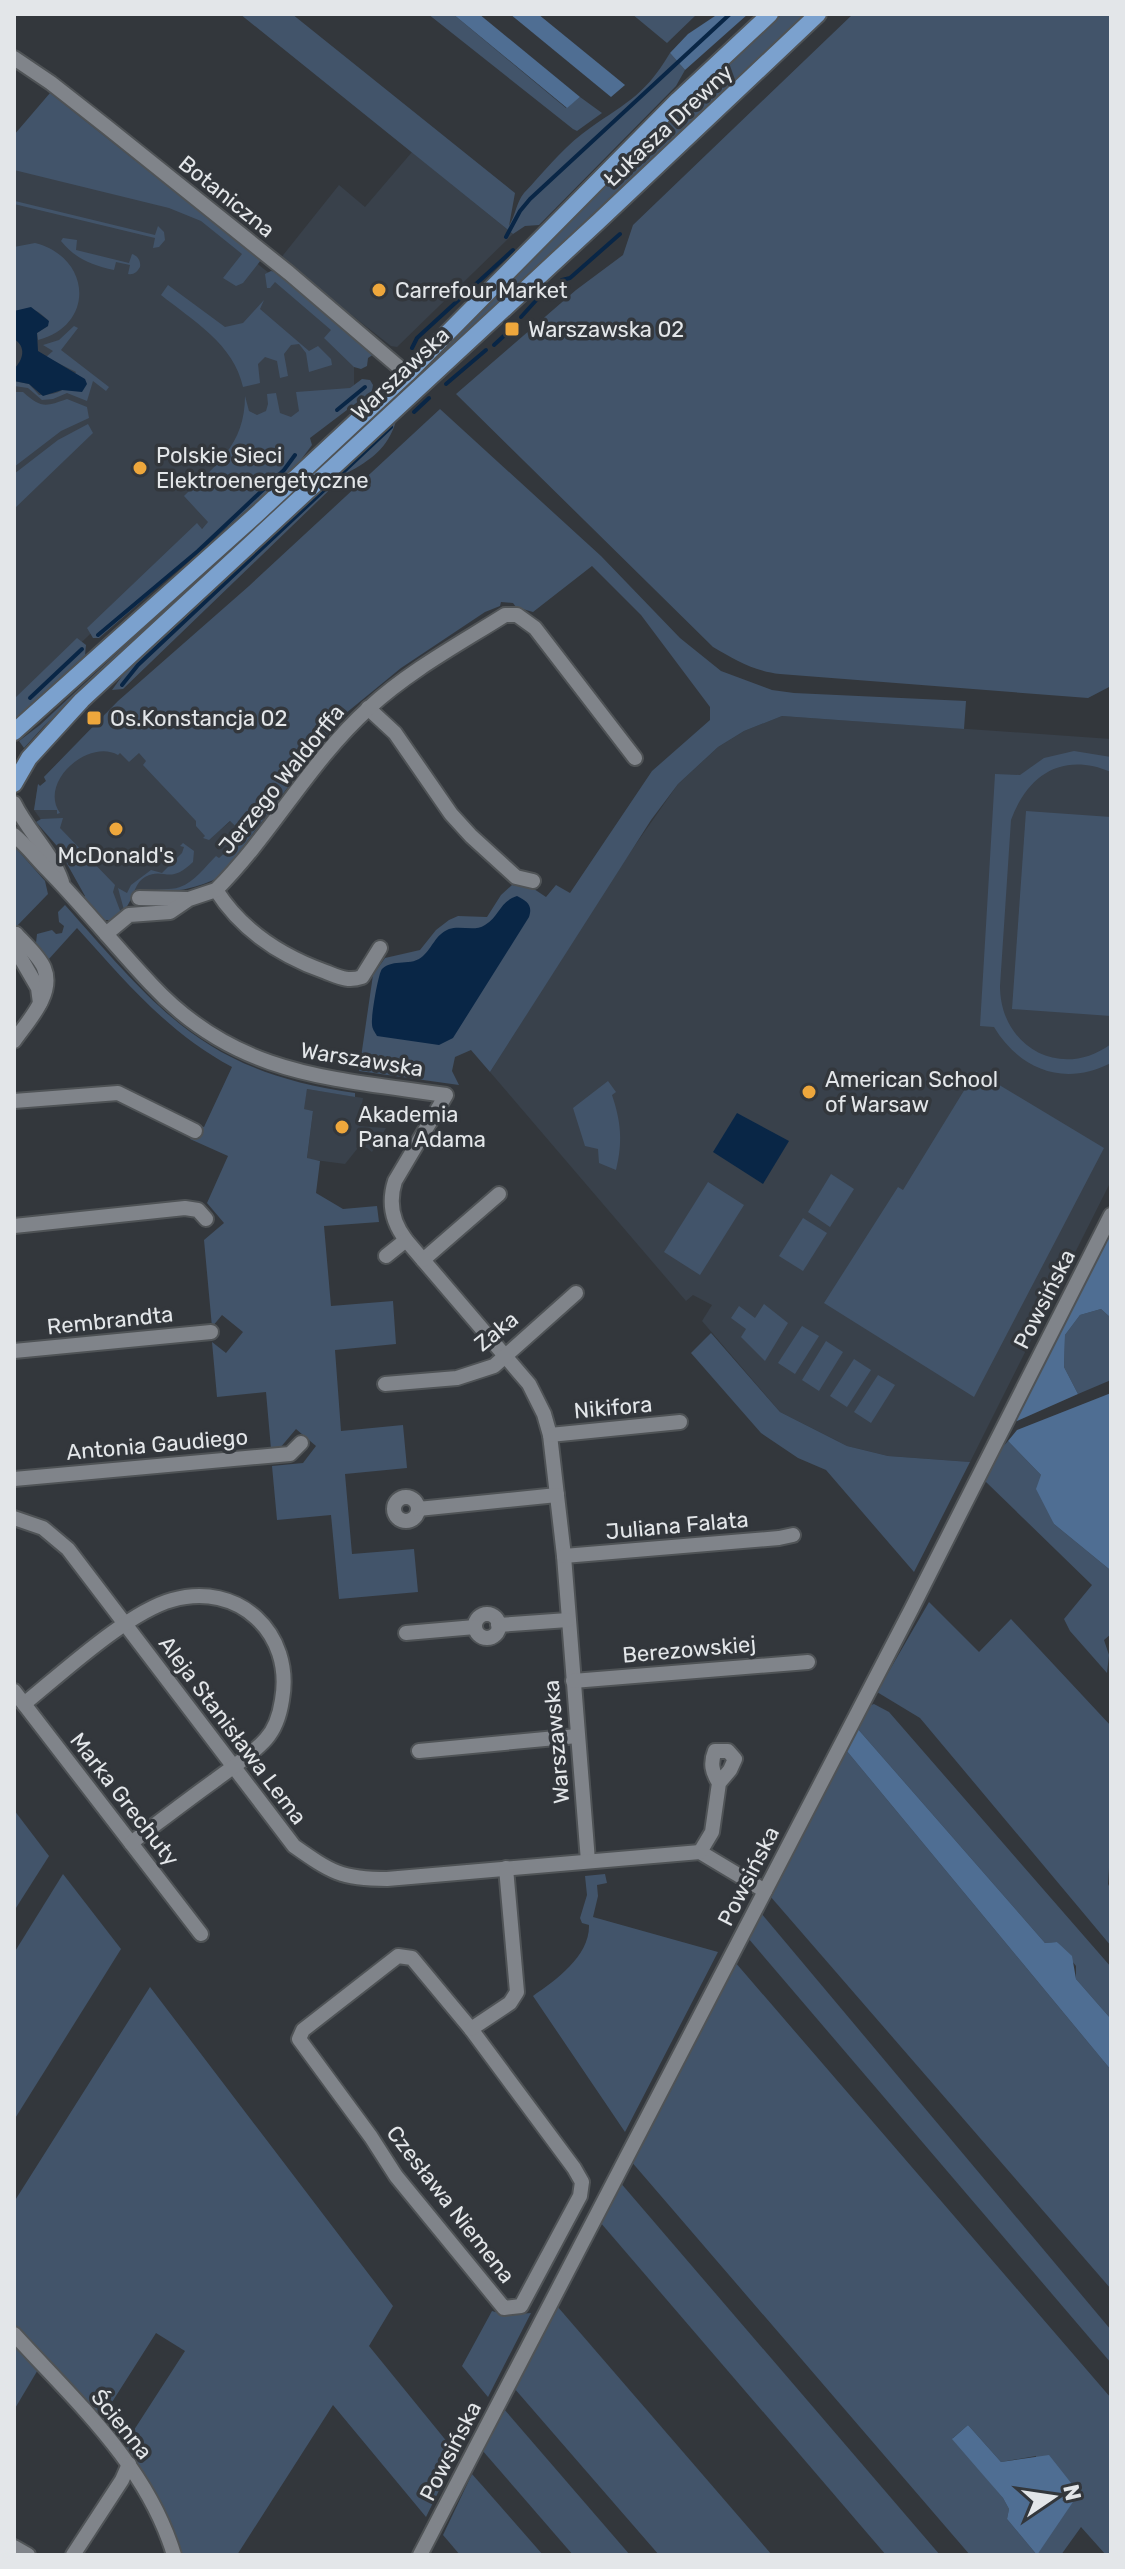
<svg xmlns="http://www.w3.org/2000/svg" width="1125" height="2569" font-family="Rubik,sans-serif">
<style>
.built{fill:#39414b}
.green{fill:#42546a;fill-rule:evenodd}
.forest{fill:#4f6e93}
.water{fill:#092646}
.lines{fill:none;stroke-linecap:round;stroke-linejoin:round}
.stream{stroke:#092646;stroke-width:4}
.minor-casing{stroke:#4f5356;stroke-width:18}
.major-casing{stroke:#4f5356;stroke-width:20}
.minor{stroke:#80848a;stroke-width:14}
.major{stroke:#7ba1ce;stroke-width:16}
.poi-dot{fill:#eea73c;stroke:#33373c;stroke-width:3}
.labels{text-anchor:middle;stroke-width:7;stroke-linejoin:round;paint-order:stroke}
.street-label{font-size:22px;fill:#e3e6e9;stroke:#33373c}
.poi-label{font-size:22px;fill:#e3e6e9;stroke:#33373c;text-anchor:start}
</style>
<rect width="100%" height="100%" fill="#33373c"/>
<!-- built -->
<g class="built">
<polygon points="412,152 513,234 397,347 391,346 280,259 339,185 365,207"/>
<polygon points="14,165 169,204 202,219 310,306 354,350 354,385 14,706"/>
<polygon points="106,713 220,830 231,821 245,835 221,876 177,892 134,896 118,916 72,862 34,810 38,784 40,786 46,781 44,777"/>
<polygon points="782,716 1111,739 1111,1181 970,1462 888,1456 847,1446 780,1412 702,1321 712,1305 693,1295 686,1301 490,1072 617,871 678,784 718,747 744,731"/>
<polygon points="307,1089 363,1098 359,1126 386,1128 372,1152 367,1148 357,1149 345,1164 307,1159 313,1111 303,1109"/>
</g>
<!-- green -->
<g class="green">
<path d="M240,14H292L515,193L509,226C516,214 516,203 524,193C543,173 561,150 582,134C623,103 642,100 670,53L685,70L676,86L539,225L525,226L513,234Z"/>
<polygon points="428,14 453,14 566,108 580,97 602,113 577,131 573,129"/>
<polygon points="632,14 697,14 667,43"/>
<polygon points="782,14 805,14 397,398 394,395 694,96"/>
<path d="M853,14H1111V686L1088,698L780,674C754,671 735,660 713,647L456,394L576,290L623,255L633,225Z"/>
<polygon points="50,93 261,260 243,283 236,286 223,278 242,254 201,221 169,208 14,170 14,135"/>
<polygon points="14,191 16,191 15,201 155,235 158,226 164,232 165,240 159,247 153,248 155,238 14,204"/>
<path d="M63,238L77,240L76,250L129,263L132,254C138,256 141,261 140,267C137,272 134,275 128,274L130,265L116,262L114,270C91,265 76,259 61,241Z"/>
<path d="M35,243C91,257 96,325 38,340L37,333L48,326V320C33,306 33,310 14,311V247Z"/>
<polygon points="271,271 276,272 374,354 368,358 367,366 361,369 354,367 324,338 331,330 275,282 270,288 267,288 265,274"/>
<path d="M168,285L225,327L243,323L264,300L260,309L309,351L318,346L331,359L332,365L309,372L306,353L299,344L291,345L284,354L288,376L280,378L277,361L265,357L258,364L260,383L243,387C234,344 192,320 161,295Z"/>
<path d="M74,326L78,328L61,350L109,387L106,391L93,381L87,401L67,393L53,399L42,400L28,388L14,386V381L29,384L39,395C62,394 65,391 76,372L46,357L53,351L43,345L59,340Z"/>
<path d="M362,379L370,380L373,385L372,391L310,438L312,445L294,469L99,638H93L87,628L197,523L202,529L208,522L184,496C216,465 245,445 245,396L249,411L257,415L266,411L268,404L267,394L276,393L280,413L291,417L299,411L296,392L350,388Z"/>
<path d="M14,392H23C41,408 45,407 67,399L87,407L89,418L61,431L14,467Z"/>
<polygon points="383,405 386,408 44,726 24,748 19,741 40,725"/>
<path d="M440,409L601,556L680,638L721,671L772,690L794,693L966,701L964,729L782,716L744,731L718,747L678,784L651,820L490,1072L471,1050L455,1057L452,1071L459,1085L359,1071L373,975L385,958L420,950L436,930L449,920L458,916L487,917L501,895L512,885L534,889L546,897L556,885L570,893L652,771L710,720V707L641,615L592,566L533,612L516,607L513,603L501,602L500,606L485,612L401,668L340,718L221,876C198,889 174,892 148,893C158,887 169,891 180,887C194,882 206,866 216,856L219,858L245,835L230,821L209,840L203,838L205,836L196,826V821L143,765L146,761L139,753L129,762L120,753L118,755C89,738 38,782 60,813L57,814V810H34L38,784L40,786L46,781L44,777L118,701L249,586Z"/>
<path d="M394,418L396,421C388,448 371,460 347,473L123,689L112,690L133,661Z"/>
<polygon points="88,424 93,433 14,509 14,474 58,440"/>
<polygon points="77,638 86,645 85,655 14,720 14,699"/>
<path d="M1074,751L1111,757V772C1063,752 1028,774 1011,820L1000,986C1000,1047 1061,1081 1111,1044V1063C1064,1087 1020,1070 994,1027L980,1026L995,774L1020,775L1044,758Z"/>
<polygon points="1026,811 1111,817 1111,1016 1012,1009"/>
<polygon points="63,818 60,828 115,885 113,892 121,913 113,920 102,920 83,898 85,896 57,846 36,822 41,819"/>
<path d="M183,843L194,851L193,862C168,886 165,866 145,877C133,884 134,900 124,910L118,888L127,893L131,885L151,870L162,873L182,853L184,847L180,846Z"/>
<polygon points="14,846 45,881 48,894 14,929"/>
<path d="M65,905C160,1012 205,1072 355,1093V1097L307,1089L304,1109L313,1111L307,1158L320,1161L316,1193L343,1209L377,1206L379,1222L324,1226L331,1306L393,1301L396,1344L335,1350L341,1431L403,1425L407,1468L345,1474L352,1554L414,1549L418,1592L339,1599L331,1515L277,1520L272,1466L303,1463L316,1446L296,1429L280,1448L271,1449L266,1392L217,1397L212,1342L226,1353L243,1332L222,1315L212,1327L204,1240L224,1223L207,1203L228,1156L190,1139L197,1125L204,1127L232,1067C167,1032 126,982 77,928L48,960L36,943L37,934L52,930L56,934L62,933L64,926L59,922L58,912Z"/>
<polygon points="976,1071 1104,1148 974,1397 824,1303 898,1187 903,1190"/>
<path d="M608,1081L616,1092L612,1095C621,1122 623,1142 616,1170L599,1163L598,1149L585,1146L573,1108Z"/>
<polygon points="831,1174 854,1189 830,1227 808,1212"/>
<polygon points="708,1182 744,1205 700,1275 664,1252"/>
<polygon points="803,1218 827,1233 803,1271 779,1256"/>
<polygon points="764,1304 788,1323 765,1361 741,1337 746,1329 731,1318 739,1306 755,1318"/>
<polygon points="1101,1309 1111,1318 1111,1380 1078,1394 1064,1367 1065,1335 1080,1315"/>
<polygon points="802,1326 819,1336 795,1374 778,1363"/>
<polygon points="711,1333 780,1412 847,1446 888,1456 970,1462 914,1572 826,1470 798,1458 761,1433 691,1353"/>
<polygon points="826,1341 843,1352 819,1391 802,1380"/>
<polygon points="854,1359 871,1370 847,1407 830,1396"/>
<polygon points="878,1375 895,1385 871,1423 854,1412"/>
<polygon points="1008,1441 1041,1475 1054,1524 1109,1569 1111,1634 1104,1640 1109,1655 1107,1673 1070,1631 1064,1619 1092,1585 985,1481 999,1451"/>
<polygon points="929,1602 979,1652 1011,1619 1111,1726 1111,1836 1108,1884 1111,1890 1111,1946 920,1718 877,1692"/>
<polygon points="874,1704 889,1712 1111,1967 1111,2019 1076,1979 1076,1966 1057,1942 1045,1943 857,1728 868,1706"/>
<polygon points="846,1750 1111,2070 1111,2289 770,1896"/>
<polygon points="14,1810 49,1856 14,1911"/>
<polygon points="63,1874 121,1949 14,2120 14,1953"/>
<path d="M605,1874L607,1883L597,1885L598,1896L593,1917L718,1952L625,2132L533,1996C556,1980 590,1956 589,1925L582,1923L580,1918L587,1895L585,1876Z"/>
<polygon points="761,1913 1111,2330 1111,2363 748,1938"/>
<path d="M735,1962L1111,2398V2555H1106L1081,2527L1061,2555H970L630,2160ZM968,2425L1001,2462L1036,2456L1037,2555L1007,2519L1009,2509L1003,2498L953,2438Z"/>
<polygon points="150,1987 393,2306 369,2346 457,2454 426,2517 333,2405 237,2555 181,2555 157,2497 123,2447 185,2351 156,2333 100,2421 14,2327 14,2202"/>
<polygon points="619,2181 940,2555 886,2555 600,2222"/>
<polygon points="557,2306 772,2555 659,2555 514,2388"/>
<polygon points="492,2311 506,2315 531,2313 488,2397 462,2366"/>
<polygon points="14,2341 39,2368 14,2410"/>
<polygon points="504,2409 630,2555 573,2555 482,2450"/>
<polygon points="472,2474 543,2555 460,2555 443,2535"/>
</g>
<!-- forest -->
<g class="forest">
<polygon points="453,14 479,14 580,97 567,108"/>
<polygon points="510,14 538,14 625,85 611,97"/>
<polygon points="718,14 748,14 685,70 670,53 688,34"/>
<polygon points="1111,1232 1111,1318 1101,1309 1080,1315 1065,1335 1064,1367 1078,1394 1017,1421 1016,1419"/>
<polygon points="1111,1393 1111,1576 1109,1569 1054,1524 1036,1489 1041,1475 1008,1441 1017,1430"/>
<polygon points="857,1728 1045,1943 1057,1942 1072,1956 1076,1979 1111,2019 1111,2070 846,1750"/>
<polygon points="968,2425 1001,2462 1049,2455 1079,2493 1037,2555 1007,2519 1009,2509 1003,2498 952,2439"/>
</g>
<!-- water -->
<g class="water">
<path d="M31,307L49,321L48,326L37,333L38,351L85,379L87,384L82,392L62,390L43,396L29,384L14,381V369C23,360 27,347 14,339V311Z"/>
<path d="M517,896C527,901 533,905 529,917L453,1038L439,1045L377,1036C375,1032 372,1029 372,1024C371,1017 378,974 382,969C393,958 412,967 423,956C433,947 435,935 449,929C461,925 474,932 485,925C500,916 499,902 517,896Z"/>
<polygon points="737,1113 789,1141 763,1184 713,1152"/>
</g>
<g class="lines">
<!-- stream -->
<g class="stream">
<polyline points="506,237 520,211 530,199 730,14"/>
<polyline points="562,280 570,278 620,234"/>
<polyline points="521,317 550,285"/>
<polyline points="494,345 507,333"/>
<polyline points="412,348 417,338 513,250"/>
<polyline points="446,384 486,350"/>
<polyline points="337,410 365,387"/>
<polyline points="414,412 429,398"/>
<polyline points="98,635 198,551 284,470 295,455"/>
<polyline points="122,685 138,665 391,427"/>
<polyline points="30,698 82,649"/>
</g>
<defs>
<g id="minor">
<polyline points="14,58 51,83 107,127 289,273 407,374"/>
<polyline points="368,708 395,733 451,814 471,836 516,877 533,881"/>
<path d="M14,803C28,832 51,851 62,882"/>
<path d="M14,835C27,846 37,859 48,870C84,907 116,947 151,984C236,1076 330,1078 446,1095L395,1181C388,1203 392,1222 406,1240L529,1384L544,1414L550,1435L564,1556L588,1861"/>
<path d="M216,890C242,931 281,956 326,972C339,977 348,982 362,977L380,948"/>
<polyline points="139,898 188,899"/>
<polyline points="16,934 20,957 38,988 40,1003"/>
<path d="M106,934L129,915L170,912L189,899L216,890C272,834 310,761 369,708C409,671 459,644 505,615H517L535,628L635,758"/>
<path d="M14,1041C27,1022 55,994 44,968C39,956 25,944 16,934"/>
<polyline points="14,1101 118,1093 195,1131"/>
<polyline points="14,1226 185,1208 198,1210 206,1219"/>
<polyline points="386,1256 406,1240"/>
<polyline points="423,1260 499,1194"/>
<polyline points="14,1351 211,1332"/>
<polyline points="385,1384 457,1378 494,1366 576,1293"/>
<polyline points="550,1435 680,1422"/>
<polyline points="14,1479 290,1454 301,1443"/>
<circle cx="406" cy="1509" r="12"/>
<polyline points="418,1509 557,1495"/>
<path d="M14,1518L43,1528L68,1549L294,1846C331,1872 341,1879 387,1879L700,1852L765,1891"/>
<polyline points="564,1556 779,1538 793,1535"/>
<circle cx="487" cy="1626" r="12"/>
<polyline points="498,1625 568,1620"/>
<polyline points="406,1633 475,1627"/>
<polyline points="573,1681 808,1662"/>
<polyline points="14,1691 201,1934"/>
<path d="M24,1704C61,1674 128,1612 172,1600C238,1581 294,1633 282,1700C280,1713 275,1729 266,1739C252,1755 231,1768 214,1781C186,1801 159,1822 131,1843"/>
<polyline points="419,1751 577,1736"/>
<path d="M700,1852L712,1832L719,1783L730,1770L735,1759L728,1751H715C710,1763 712,1772 719,1783"/>
<polygon points="398,1956 412,1958 471,2029 574,2168 582,2182 580,2196 521,2306 504,2308 396,2176 371,2137 299,2039 303,2030"/>
<polyline points="471,2029 510,2003 517,1992 506,1868"/>
<path d="M14,2334C75,2401 147,2465 174,2555"/>
<polyline points="14,2547 28,2555"/>
<polyline points="73,2555 122,2480 129,2464"/>
<polyline points="420,2555 912,1608 1111,1215"/>
</g>
<g id="major">
<polyline points="14,732 257,514 407,374 678,100 770,14"/>
<polyline points="14,784 29,758 82,700 599,221 818,14"/>
</g>
</defs>
<!-- minor casing -->
<use href="#minor" class="minor-casing"/>
<!-- major casing -->
<use href="#major" class="major-casing"/>
<!-- minor -->
<use href="#minor" class="minor"/>
<!-- major -->
<use href="#major" class="major"/>
</g>
<!-- markers -->
<g class="poi-dot">
<circle cx="379" cy="290" r="8"/>
<rect x="504" y="321" width="16" height="16" rx="4"/>
<circle cx="140" cy="468" r="8"/>
<rect x="86" y="710" width="16" height="16" rx="4"/>
<circle cx="116" cy="829" r="8"/>
<circle cx="809" cy="1092" r="8"/>
<circle cx="342" cy="1127" r="8"/>
</g>
<g class="labels">
<!-- street labels -->
<g class="street-label">
<text transform="translate(668 125) rotate(-43)" y="8">Łukasza Drewny</text>
<text transform="translate(227 196) rotate(39)" y="8">Botaniczna</text>
<text transform="translate(400 373) rotate(-43)" y="8">Warszawska</text>
<text transform="translate(281 779) rotate(-51)" y="8">Jerzego Waldorffa</text>
<text transform="translate(362 1059) rotate(9)" y="8">Warszawska</text>
<text transform="translate(1044 1299) rotate(-63)" y="8">Powsińska</text>
<text transform="translate(110 1320) rotate(-6)" y="8">Rembrandta</text>
<text transform="translate(496 1331) rotate(-39)" y="8">Zaka</text>
<text transform="translate(613 1407) rotate(-5)" y="8">Nikifora</text>
<text transform="translate(157 1444) rotate(-5)" y="8">Antonia Gaudiego</text>
<text transform="translate(677 1525) rotate(-5)" y="8">Juliana Falata</text>
<text transform="translate(689 1649) rotate(-5)" y="8">Berezowskiej</text>
<text transform="translate(233 1730) rotate(53)" y="8">Aleja Stanisława Lema</text>
<text transform="translate(556 1742) rotate(-95)" y="8">Warszawska</text>
<text transform="translate(125 1799) rotate(52)" y="8">Marka Grechuty</text>
<text transform="translate(748 1876) rotate(-63)" y="8">Powsińska</text>
<text transform="translate(451 2204) rotate(52)" y="8">Czesława Niemena</text>
<text transform="translate(122 2424) rotate(51)" y="8">Ścienna</text>
<text transform="translate(450 2451) rotate(-63)" y="8">Powsińska</text>
</g>
<!-- poi labels -->
<g class="poi-label">
<text x="395" y="298">Carrefour Market</text>
<text x="528" y="337">Warszawska 02</text>
<text x="156" y="463">Polskie Sieci<tspan x="156" dy="25">Elektroenergetyczne</tspan></text>
<text x="110" y="726">Os.Konstancja 02</text>
<text x="116" y="863" text-anchor="middle">McDonald's</text>
<text x="825" y="1087">American School<tspan x="825" dy="25">of Warsaw</tspan></text>
<text x="358" y="1122">Akademia<tspan x="358" dy="25">Pana Adama</tspan></text>
</g>
</g>
<!-- border -->
<rect width="1125" height="2569" fill="none" stroke="#e3e6e9" stroke-width="32"/>
<!-- north arrow -->
<g transform="translate(1053 2497) rotate(77)" stroke="#33373c" stroke-width="6" paint-order="stroke">
<path d="M0-6L14 30L0 20L-14 30Z" fill="#e3e6e9"/>
<text y="-12" font-size="22" font-weight="bold" text-anchor="middle" fill="#e3e6e9">N</text>
</g>
</svg>
